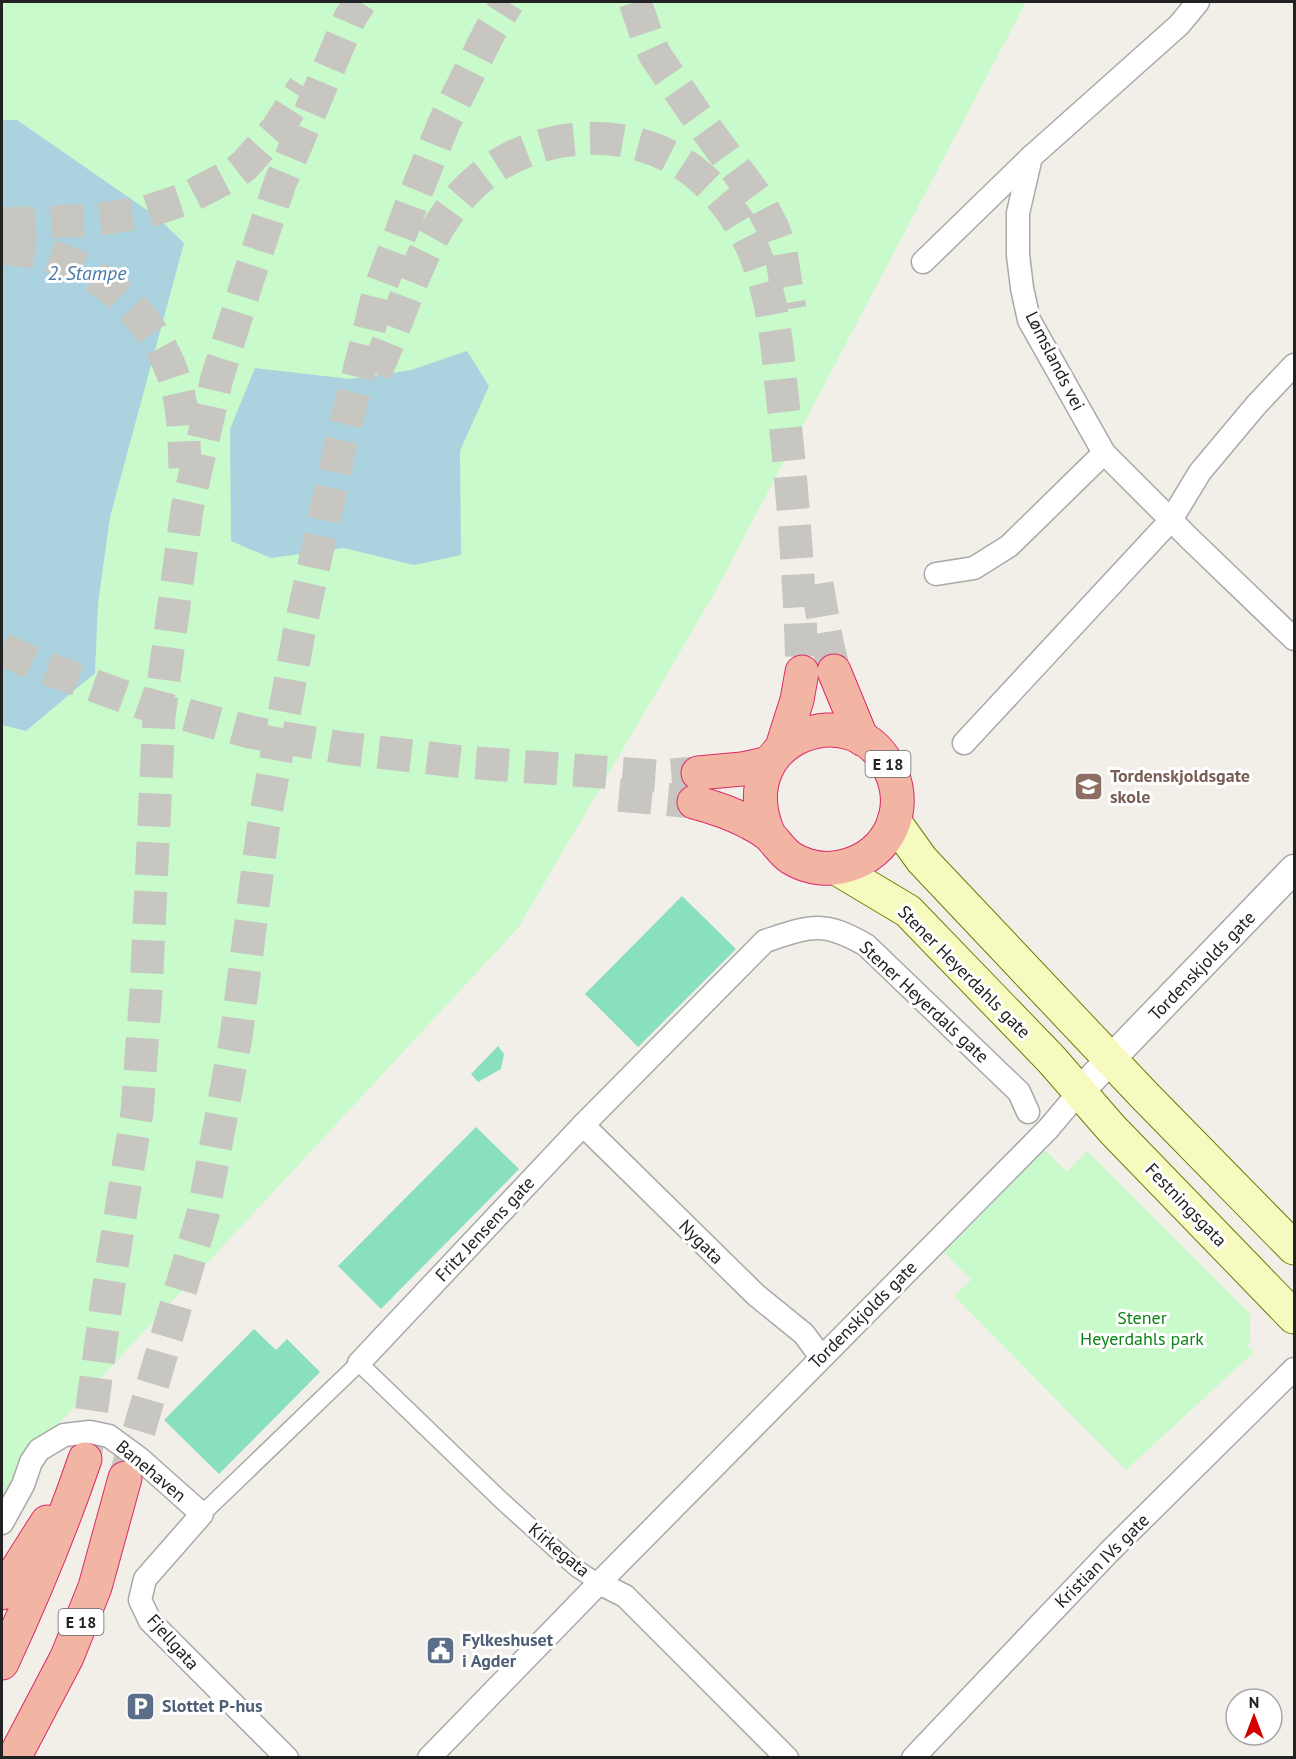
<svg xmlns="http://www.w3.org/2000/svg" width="1296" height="1759" font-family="'PT Sans',sans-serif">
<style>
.park{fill:#c8facc}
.pitch{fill:#88e0be}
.water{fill:#aad3df}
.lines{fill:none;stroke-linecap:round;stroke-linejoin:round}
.trunk-tunnel{stroke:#c8c6c1;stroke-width:33;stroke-dasharray:33 16;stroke-linecap:butt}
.pedestrian-casing{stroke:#a9a9a9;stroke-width:19}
.minor-casing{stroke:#a9a9a9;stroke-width:25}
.tertiary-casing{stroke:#a9a9a9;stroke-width:31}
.secondary-casing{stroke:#707d05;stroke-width:35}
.trunk-casing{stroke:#dc2a67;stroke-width:35}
.pedestrian{stroke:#fff;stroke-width:16}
.minor{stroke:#fff;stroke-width:22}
.tertiary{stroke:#fff;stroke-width:28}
.secondary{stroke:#f7fabf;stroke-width:33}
.trunk{stroke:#f2b4a3;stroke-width:33}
.labels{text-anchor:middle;stroke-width:6;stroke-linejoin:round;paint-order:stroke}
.shield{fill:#fff;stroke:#646464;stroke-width:1.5}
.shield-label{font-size:16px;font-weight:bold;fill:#222}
.street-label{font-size:18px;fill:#222;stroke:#fff}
.education-label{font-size:18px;font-weight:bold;fill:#785e54;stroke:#fff;text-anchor:start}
.park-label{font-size:18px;fill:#0c8416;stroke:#fff}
.service-label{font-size:18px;font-weight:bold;fill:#4e5e75;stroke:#fff;text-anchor:start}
.water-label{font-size:20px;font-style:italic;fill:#4a7aab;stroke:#fff}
</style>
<rect width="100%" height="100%" fill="#f2efe9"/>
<!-- park -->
<g class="park">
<polygon points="2,2 1026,2 714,594 518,928 35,1449 2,1504"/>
<polygon points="1045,1150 1067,1172 1087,1151 1250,1314 1250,1342 1247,1346 1254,1352 1126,1470 954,1296 971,1280 944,1252"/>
</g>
<!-- pitch -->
<g class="pitch">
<polygon points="682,896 736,949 638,1047 585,994"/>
<polygon points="498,1046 504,1054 501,1069 478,1082 471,1074"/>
<polygon points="476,1127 519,1169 381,1309 338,1266"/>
<polygon points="254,1329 276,1350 287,1339 320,1372 219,1474 164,1420"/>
</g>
<!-- water -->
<g class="water">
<polygon points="2,120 17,120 157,217 184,243 110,517 98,604 95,673 26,731 2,725"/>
<polygon points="467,351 489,386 460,451 461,555 414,565 344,548 271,558 231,541 230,429 255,368 350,379 411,370"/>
</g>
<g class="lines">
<!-- trunk-tunnel -->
<g class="trunk-tunnel">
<polyline points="635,2 647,37 655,55 696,115 758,199 773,228 780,247 790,309"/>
<polyline points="2,224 93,220 146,212 185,199 235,173 245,165 277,129 304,87"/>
<path d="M2,248C18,250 36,251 51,256C112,274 163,330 178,391C184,417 184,442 185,468"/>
<path d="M375,373C404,312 417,244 464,193C521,131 625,119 693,171C723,194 745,226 758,262C776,309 778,362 784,412C793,498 800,585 802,672"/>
<polyline points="817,584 827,642 834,671"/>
<polyline points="2,649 37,665 142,703 250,732 343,748 464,762 656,776 698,773"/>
<polyline points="619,795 694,802"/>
<polyline points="85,1459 108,1291 137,1112 146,991 159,716 187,509 217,378 247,282 280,183 350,18 360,2"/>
<polyline points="125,1478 203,1214 236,1037 263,829 299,633 340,448 378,294 413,200 444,123 490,31 508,2"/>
</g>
<defs>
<polyline id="pedestrian" points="202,1514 359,1363 501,1500 576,1568 599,1583"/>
<g id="minor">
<polyline points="1198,2 1179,25 1031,157 1018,213 1018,255 1022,288 1029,320 1104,453 1190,539 1294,639"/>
<polyline points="923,262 1031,157"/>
<polyline points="936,574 974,568 1009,546 1104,453"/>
<polyline points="964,743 1171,520 1200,472 1257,404 1294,365"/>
<polyline points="583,1125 756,1295 804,1334 821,1357"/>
<path d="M359,1363L583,1125L765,941C811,926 822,920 866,945L1019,1092L1028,1112"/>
<polyline points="2,1523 23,1485 31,1462 39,1450 64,1435 90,1432 109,1436 139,1458 202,1514 145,1579 140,1600 150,1621 287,1758"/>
<polyline points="599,1583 625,1596 787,1758"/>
<polyline points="429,1758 599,1583 1048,1129 1081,1090"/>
<polyline points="913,1758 1109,1552 1294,1369"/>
</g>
<polyline id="tertiary" points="1081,1090 1294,869"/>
<g id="secondary">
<polyline points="894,821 922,860 1145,1096 1294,1248"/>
<polyline points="836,868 908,911 1051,1059 1112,1129 1294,1317"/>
</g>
<g id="trunk">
<polyline points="834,671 862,739"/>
<polyline points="782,747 797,700 802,672"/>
<polyline points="698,773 742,769 769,763"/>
<path d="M694,802C713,807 732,813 750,823C756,826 764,831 769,835C777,843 782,852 791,858C827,880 875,865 892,827C899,810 899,791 892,774C858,689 726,737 769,835"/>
<polyline points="2,1593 47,1522"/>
<path d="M2,1663C33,1596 61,1529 85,1459"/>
<polyline points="14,1758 67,1657 95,1587 125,1478"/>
</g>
</defs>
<!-- pedestrian casing -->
<use href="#pedestrian" class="pedestrian-casing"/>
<!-- minor casing -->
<use href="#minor" class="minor-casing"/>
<!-- tertiary casing -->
<use href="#tertiary" class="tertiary-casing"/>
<!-- secondary casing -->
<use href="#secondary" class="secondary-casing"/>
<!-- trunk casing -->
<use href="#trunk" class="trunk-casing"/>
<!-- pedestrian -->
<use href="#pedestrian" class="pedestrian"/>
<!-- minor -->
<use href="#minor" class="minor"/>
<!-- tertiary -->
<use href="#tertiary" class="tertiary"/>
<!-- secondary -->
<use href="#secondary" class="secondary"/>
<!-- trunk -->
<use href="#trunk" class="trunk"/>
</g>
<!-- icons -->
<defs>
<symbol id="school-square" viewBox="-11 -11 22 22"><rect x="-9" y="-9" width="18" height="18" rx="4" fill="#8d6e63" stroke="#fff"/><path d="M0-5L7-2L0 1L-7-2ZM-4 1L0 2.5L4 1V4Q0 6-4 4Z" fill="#fff"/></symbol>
<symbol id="civic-square" viewBox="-11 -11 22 22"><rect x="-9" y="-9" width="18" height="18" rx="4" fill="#5c6f8a" stroke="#fff"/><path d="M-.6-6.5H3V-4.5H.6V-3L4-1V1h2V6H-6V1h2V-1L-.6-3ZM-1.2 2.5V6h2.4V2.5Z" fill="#fff"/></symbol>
<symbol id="parking-square" viewBox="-11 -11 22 22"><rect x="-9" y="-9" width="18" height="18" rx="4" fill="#5c6f8a" stroke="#fff"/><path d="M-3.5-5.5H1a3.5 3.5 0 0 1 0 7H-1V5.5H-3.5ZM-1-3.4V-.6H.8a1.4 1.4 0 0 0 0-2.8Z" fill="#fff"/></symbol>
</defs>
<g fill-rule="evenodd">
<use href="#school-square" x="1072" y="770" width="33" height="33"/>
<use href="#civic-square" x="424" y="1634" width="33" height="33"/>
<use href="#parking-square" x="124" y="1690" width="33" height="33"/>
</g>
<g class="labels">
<!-- shield labels -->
<g class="shield">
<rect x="865.5" y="751" width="45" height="26" rx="4.5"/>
<rect x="58.5" y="1609" width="45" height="26" rx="4.5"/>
</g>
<g class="shield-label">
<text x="888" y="770">E 18</text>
<text x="81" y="1628">E 18</text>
</g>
<!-- street labels -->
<g class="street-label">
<text transform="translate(1055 361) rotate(63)" y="6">Lømslands vei</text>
<text transform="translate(1202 966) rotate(-46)" y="6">Tordenskjolds gate</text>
<text transform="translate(964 972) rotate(45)" y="6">Stener Heyerdahls gate</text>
<text transform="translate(924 1002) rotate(43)" y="6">Stener Heyerdals gate</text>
<text transform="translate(1186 1205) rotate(46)" y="6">Festningsgata</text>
<text transform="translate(485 1229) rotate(-47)" y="6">Fritz Jensens gate</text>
<text transform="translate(701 1242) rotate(45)" y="6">Nygata</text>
<text transform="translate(863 1315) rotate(-45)" y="6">Tordenskjolds gate</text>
<text transform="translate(151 1471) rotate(40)" y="6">Banehaven</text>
<text transform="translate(559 1550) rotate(40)" y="6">Kirkegata</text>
<text transform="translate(1102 1561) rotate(-45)" y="6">Kristian IVs gate</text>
<text transform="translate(173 1642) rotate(48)" y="6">Fjellgata</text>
</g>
<!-- education labels -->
<g class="education-label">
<text x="1110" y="782">Tordenskjoldsgate<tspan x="1110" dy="21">skole</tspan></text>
</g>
<!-- park labels -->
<g class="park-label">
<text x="1142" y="1324">Stener<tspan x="1142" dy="21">Heyerdahls park</tspan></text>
</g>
<!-- service labels -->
<g class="service-label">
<text x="462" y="1646">Fylkeshuset<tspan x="462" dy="21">i Agder</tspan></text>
<text x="162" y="1712">Slottet P-hus</text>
</g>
<!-- water labels -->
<g class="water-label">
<text x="87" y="280">2. Stampe</text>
</g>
</g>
<!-- border -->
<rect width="1296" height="1759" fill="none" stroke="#222222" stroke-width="6"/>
<!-- north arrow -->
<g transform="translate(1254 1717)"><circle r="28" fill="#ffffff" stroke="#a7a7a7" stroke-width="1.5"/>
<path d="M0-4.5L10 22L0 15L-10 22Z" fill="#d40000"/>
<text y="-9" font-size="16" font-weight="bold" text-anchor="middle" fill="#222222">N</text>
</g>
</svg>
